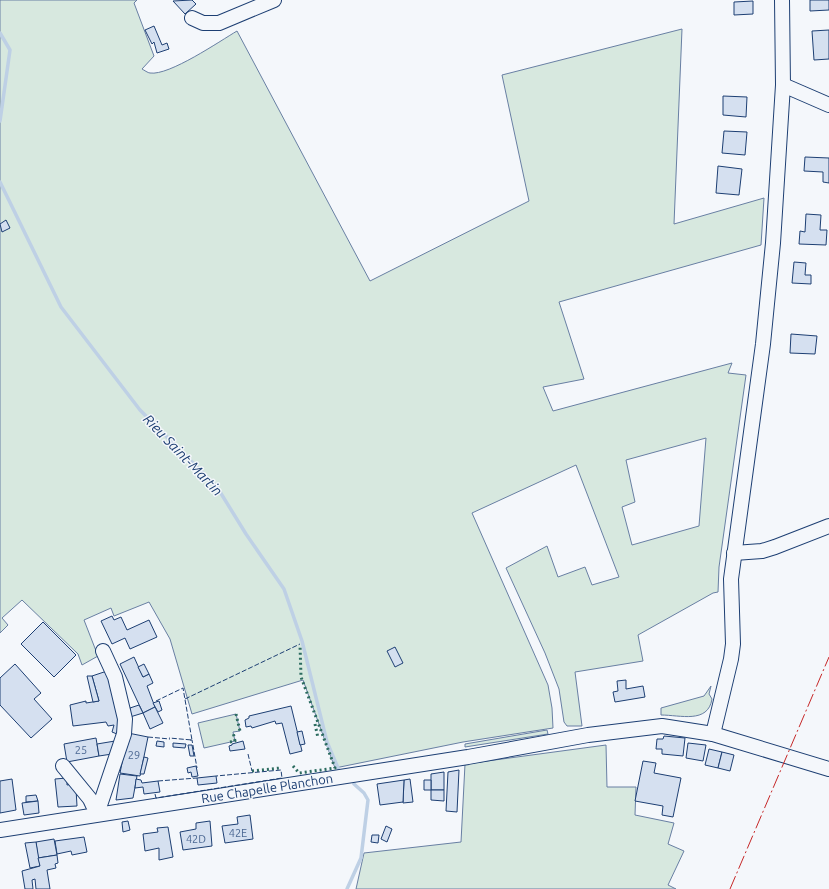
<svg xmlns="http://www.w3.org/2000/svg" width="829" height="889" font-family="Ubuntu,sans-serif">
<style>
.green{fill:#d7e8df;stroke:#687fa3;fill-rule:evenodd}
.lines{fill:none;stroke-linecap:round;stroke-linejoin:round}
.stream{stroke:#bed0e5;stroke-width:3.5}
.building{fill:#d5e0f0;stroke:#1d3f73}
.minor-casing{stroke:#1d3f73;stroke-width:16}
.minor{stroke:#f4f7fb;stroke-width:14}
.hedge{stroke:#2c6c60;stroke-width:3;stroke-dasharray:2 3;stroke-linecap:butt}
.fence{stroke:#1d3f73;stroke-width:1;stroke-dasharray:5 2;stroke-linecap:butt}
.power{stroke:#c62828;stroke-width:1;stroke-dasharray:14 3 2 3;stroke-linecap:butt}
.labels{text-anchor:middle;stroke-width:3;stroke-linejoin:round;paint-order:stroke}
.number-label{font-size:11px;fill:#4b6792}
.street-label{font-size:13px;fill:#1d3f73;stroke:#f4f7fb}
.water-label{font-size:14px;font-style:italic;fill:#1d3f73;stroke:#f4f7fb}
</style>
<rect width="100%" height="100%" fill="#f4f7fb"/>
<!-- green -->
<g class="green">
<path d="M0,0H137L134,3L154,56L142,69C144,70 148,73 150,73C169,76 220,41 237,31L370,281L529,201L502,75L682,29L674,224L764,198L761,245L559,302L584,379L543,387L553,411L732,363L728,373L746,375L719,567L718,592L713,593L638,635L643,661L575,672L582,726H567L564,722L559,689L545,653L506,568L547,546L558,577L585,567L592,585L619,577L576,465L472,513L548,685L552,708L553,728L463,742L335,768L303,680L192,714L170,639L149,602L114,616L111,608L84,620L98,656L82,665L78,654L22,600L2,618L8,625L0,633ZM706,438L699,526L632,545L622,507L635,502L626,460Z"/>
<path d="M711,686L709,694L712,699C708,724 680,715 661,715V708L704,696Z"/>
<polygon points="236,714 240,731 233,732 235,741 204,748 198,723"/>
<polygon points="547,730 548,734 465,747 465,744"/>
<polygon points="606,745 607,787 636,787 635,815 674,823 668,844 684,851 668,885 676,889 356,889 364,853 461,842 465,764"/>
</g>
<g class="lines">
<!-- stream -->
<g class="stream">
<polyline points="0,33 10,50 0,121"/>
<polyline points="0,182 61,307 140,410 217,487 246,534 284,589 302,641 327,742 338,768"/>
<polyline points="347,889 361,858 368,800 364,793 354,784"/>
</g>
</g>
<!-- building -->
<g class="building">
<polygon points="192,0 196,4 185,14 173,1"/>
<polygon points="810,0 829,0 829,10 810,11"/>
<polygon points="753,1 753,14 734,15 734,2"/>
<polygon points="154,26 162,45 167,43 169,49 157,53 154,42 152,44 145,30"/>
<polygon points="829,30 829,59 814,60 812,31"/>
<polygon points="723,96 747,97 746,117 723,115"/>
<polygon points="724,131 747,132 745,155 722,153"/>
<polygon points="805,157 829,158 829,183 823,182 823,172 804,171"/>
<polygon points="718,166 742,169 739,195 716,193"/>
<polygon points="806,214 821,215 820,230 827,230 826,245 799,244 800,231 805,232"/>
<polygon points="6,220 10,228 2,232 0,224"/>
<polygon points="794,262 806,263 805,275 811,275 811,284 792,283"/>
<polygon points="791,334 817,336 815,354 790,353"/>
<polygon points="112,616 114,620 121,617 127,630 149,620 157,637 130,649 125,638 112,644 101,621"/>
<polygon points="43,622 76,655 54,677 21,644"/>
<polygon points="395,647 403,663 395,667 387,651"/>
<polygon points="134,657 143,677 149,674 153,683 147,686 155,707 143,713 120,664"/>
<polygon points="15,664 41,693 34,699 52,719 31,738 0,705 0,678"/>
<polygon points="144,664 149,674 143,677 138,667"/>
<polygon points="107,671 120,723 117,734 112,732 114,725 108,726 106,722 73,726 70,705 86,701 86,703 99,701 92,676"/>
<polygon points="87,676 92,676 99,701 93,702"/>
<polygon points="626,680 626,689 643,686 645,697 615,702 613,692 618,691 617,681"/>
<polygon points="159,701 162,710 158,712 153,703"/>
<polygon points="139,705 143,713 130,717 130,708"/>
<polygon points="291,706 302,751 290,754 282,723 276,724 275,721 252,728 251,726 246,727 245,720 249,718 249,716"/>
<polygon points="155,707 163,723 150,729 143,713"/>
<polygon points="302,731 305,744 300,745 297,732"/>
<polygon points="128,733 148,737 140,776 120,773"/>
<polygon points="664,736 685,738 683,756 662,754 662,749 656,749 657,739 663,739"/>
<polygon points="96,738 99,756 67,762 64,744"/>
<polygon points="115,741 112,754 99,756 97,744"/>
<polygon points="157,741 164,742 164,747 156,746"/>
<polygon points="243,741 245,749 230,751 229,746 232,745 232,744"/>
<polygon points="173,743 186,744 185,748 173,747"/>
<polygon points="688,743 706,745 703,761 686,758"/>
<polygon points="188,745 192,745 194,756 190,756"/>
<polygon points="709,749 722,752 718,768 705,765"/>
<polygon points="722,752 734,755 730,771 718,768"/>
<polygon points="144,757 148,758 144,774 140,774"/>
<polygon points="643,761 656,763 654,773 681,778 673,817 662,815 663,806 635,801"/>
<polygon points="196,766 198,776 192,777 191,772 188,773 187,768"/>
<polygon points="459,770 457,812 446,811 448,772"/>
<polygon points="444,772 444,790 431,790 431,774"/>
<polygon points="120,774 137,776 133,798 116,800"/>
<polygon points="216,776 217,783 198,785 197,778"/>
<polygon points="67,778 67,785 73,784 76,789 77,806 58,807 55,779"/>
<polygon points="12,779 16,810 0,813 0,781"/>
<polygon points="136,779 141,780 142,783 158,781 160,792 144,794 143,787 135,788"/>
<polygon points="410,779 413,802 403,803 404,780"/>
<polygon points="404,780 403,802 380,805 377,784"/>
<polygon points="424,780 431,780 431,790 444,790 444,801 431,800 431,790 424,790"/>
<polygon points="36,795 38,801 26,802 26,796"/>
<polygon points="38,801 39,813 24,815 22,803"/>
<polygon points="250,815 253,839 225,843 222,826 238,824 237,817"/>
<polygon points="128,821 130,830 123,832 122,822"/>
<polygon points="210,821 212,846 183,850 180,832 196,829 196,823"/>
<polygon points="386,826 392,829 387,842 381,839"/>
<polygon points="168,827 173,857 159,860 159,848 145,851 143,834 158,832 157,828"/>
<polygon points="372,835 379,835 378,843 371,842"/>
<polygon points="84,837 87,852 72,855 71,851 57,854 55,841"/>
<polygon points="54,839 57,855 38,858 36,842"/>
<polygon points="36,842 40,866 30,868 25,843"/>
<polygon points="57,855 58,863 55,864 56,868 47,870 50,889 36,889 35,879 32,880 33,889 25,889 22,871 40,866 38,858"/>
</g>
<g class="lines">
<defs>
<g id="minor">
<polyline points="192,18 203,23 219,23 274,0"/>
<polyline points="783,85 829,105"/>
<polyline points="734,553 762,551 775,547 829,526"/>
<polyline points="713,734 731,659 733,644 731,579 763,344 773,243 783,85 782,0"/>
<polyline points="63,766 90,799 97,814"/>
<polyline points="97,814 124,734 125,719 115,677 103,651"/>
<polyline points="0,830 468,757 588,735 662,726 713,734 829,769"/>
</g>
</defs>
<!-- minor casing -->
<use href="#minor" class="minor-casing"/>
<!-- minor -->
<use href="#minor" class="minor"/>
<!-- hedge -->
<g class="hedge">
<polyline points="236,714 240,731"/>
<polyline points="315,724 318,738"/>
<polyline points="230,742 235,741 233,732"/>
<polyline points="293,766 299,773 335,768 301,677 300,645"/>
<polyline points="252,771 280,768"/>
</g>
<!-- fence -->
<g class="fence">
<polyline points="185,699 300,644"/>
<polyline points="156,701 183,688 192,740 169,738"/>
<polyline points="148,737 170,739"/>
<polyline points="190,740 192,740 197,768"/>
<polyline points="248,754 252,771"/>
<polyline points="158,781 197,778"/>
<polyline points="155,794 156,798 282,778 281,770 216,776"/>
</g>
<!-- power -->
<polyline class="power" points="730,889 829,657"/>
</g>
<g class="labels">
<!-- number labels -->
<g class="number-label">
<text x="81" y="754">25</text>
<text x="134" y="759">29</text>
<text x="238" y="837">42E</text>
<text x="196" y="843">42D</text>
</g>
<!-- street labels -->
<g class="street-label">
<text transform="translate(267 788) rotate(-9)" y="5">Rue Chapelle Planchon</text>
</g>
<!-- water labels -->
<g class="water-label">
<text transform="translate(183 455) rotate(46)" y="5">Rieu Saint-Martin</text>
</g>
</g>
</svg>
